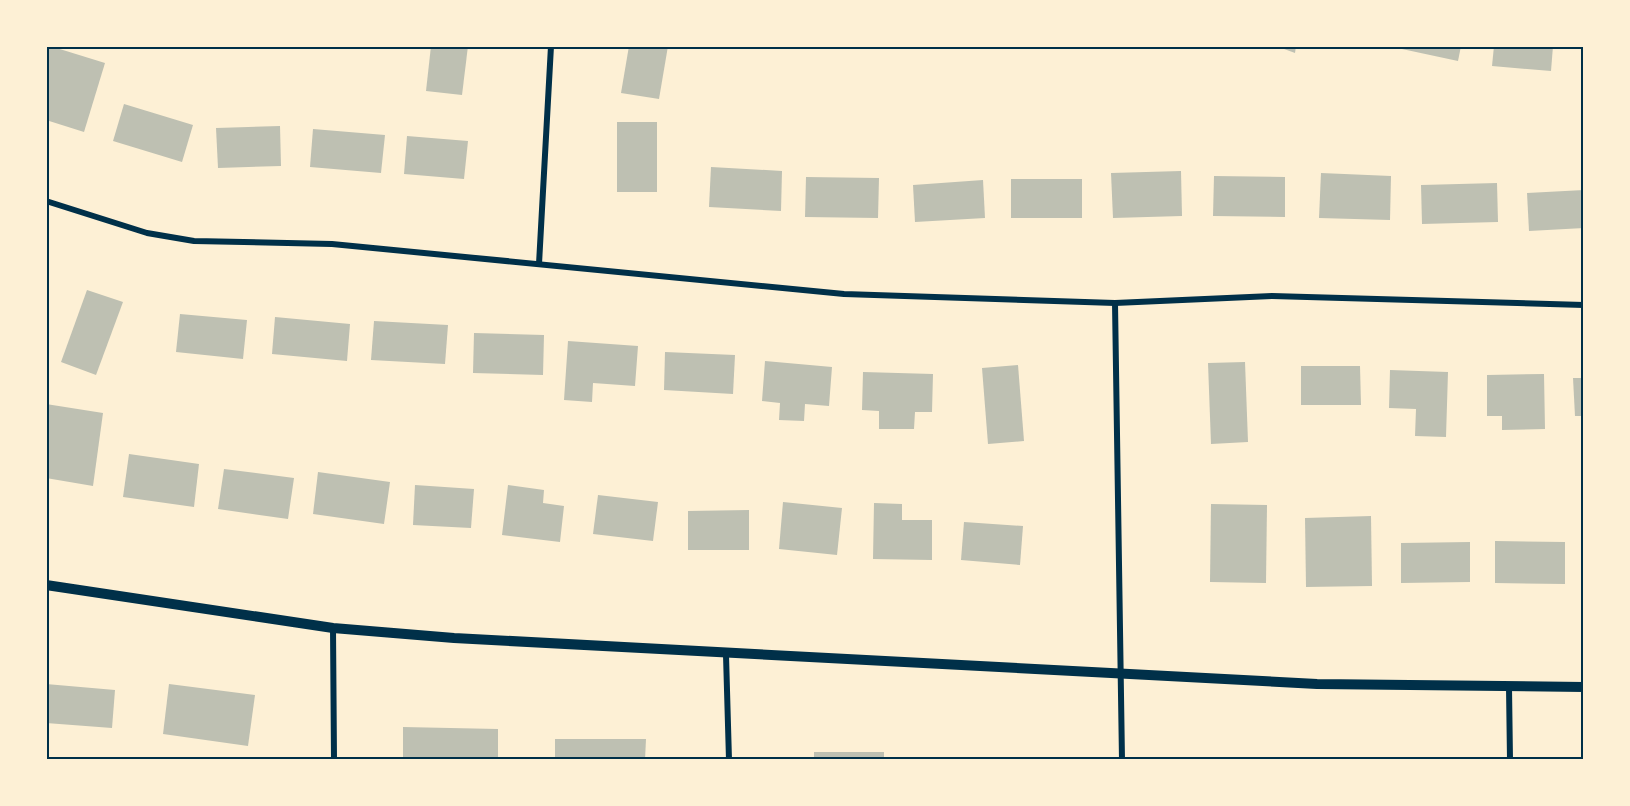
<svg xmlns="http://www.w3.org/2000/svg" width="1630" height="806" font-family="'Titillium Web',sans-serif">
<style>
.building{fill:#bec0b2}
.lines{fill:none;stroke-linecap:round;stroke-linejoin:round}
.minor{stroke:#003049;stroke-width:6}
.tertiary{stroke:#003049;stroke-width:10}
.neatline{fill:none;stroke:#003049;stroke-width:2}
</style>
<rect width="100%" height="100%" fill="#fdf0d5"/>
<!-- building -->
<g class="building">
<polygon points="50,46 105,63 84,132 46,120 46,59"/>
<polygon points="431,46 468,46 462,95 426,91"/>
<polygon points="629,46 668,46 659,99 621,93"/>
<polygon points="1276,46 1296,46 1295,53"/>
<polygon points="1388,46 1461,46 1458,61"/>
<polygon points="1494,46 1553,46 1551,71 1492,66"/>
<polygon points="124,104 193,125 182,162 113,141"/>
<rect x="617" y="122" width="40" height="70"/>
<polygon points="280,126 281,166 218,168 216,128"/>
<polygon points="313,129 385,135 381,173 310,167"/>
<polygon points="407,136 468,141 464,179 404,174"/>
<polygon points="711,167 782,171 781,211 709,207"/>
<polygon points="1181,171 1182,216 1113,218 1111,173"/>
<polygon points="1321,173 1391,176 1390,220 1319,218"/>
<polygon points="1214,176 1285,177 1285,217 1213,216"/>
<polygon points="806,177 879,178 878,218 805,217"/>
<rect x="1011" y="179" width="71" height="39"/>
<polygon points="983,180 985,218 915,222 913,185"/>
<polygon points="1497,183 1498,222 1422,224 1421,185"/>
<polygon points="1584,190 1584,228 1529,231 1527,193"/>
<polygon points="87,290 123,302 96,375 61,362"/>
<polygon points="180,314 247,320 243,359 176,352"/>
<polygon points="275,317 350,324 347,361 272,354"/>
<polygon points="374,321 448,325 445,364 371,360"/>
<polygon points="474,333 544,335 543,375 473,373"/>
<polygon points="568,341 638,346 635,386 593,383 592,402 564,400"/>
<polygon points="665,352 735,355 733,394 664,390"/>
<polygon points="765,361 832,367 829,406 805,404 804,421 779,420 780,403 762,401"/>
<polygon points="1245,362 1248,442 1211,444 1208,363"/>
<polygon points="1018,365 1024,441 988,444 982,368"/>
<polygon points="1301,366 1360,366 1361,405 1301,405"/>
<polygon points="1390,370 1448,372 1446,437 1415,436 1416,409 1389,408"/>
<polygon points="863,372 933,374 932,412 915,412 914,429 879,429 879,411 862,410"/>
<polygon points="1544,374 1545,429 1502,430 1502,416 1487,416 1487,375"/>
<polygon points="1573,378 1584,378 1584,416 1575,416"/>
<polygon points="46,404 103,413 93,486 46,478"/>
<polygon points="129,454 199,464 194,507 123,497"/>
<polygon points="224,469 294,478 288,519 218,509"/>
<polygon points="318,472 390,482 384,524 313,514"/>
<polygon points="415,485 474,489 471,528 413,525"/>
<polygon points="508,485 544,490 543,503 564,506 560,542 502,535"/>
<polygon points="598,495 658,502 653,541 593,534"/>
<polygon points="783,502 842,508 837,555 779,549"/>
<polygon points="874,503 902,504 902,520 932,520 932,560 873,559"/>
<polygon points="1211,504 1267,505 1266,583 1210,582"/>
<polygon points="749,510 749,550 688,550 688,511"/>
<polygon points="1371,516 1372,586 1306,587 1305,518"/>
<polygon points="964,522 1023,526 1020,565 961,560"/>
<polygon points="1495,541 1565,542 1565,584 1495,583"/>
<polygon points="1470,542 1470,582 1401,583 1401,543"/>
<polygon points="46,684 115,690 112,728 46,723"/>
<polygon points="169,684 255,695 248,746 163,734"/>
<polygon points="403,727 498,729 498,760 403,760"/>
<polygon points="555,739 646,739 645,760 555,760"/>
<rect x="814" y="752" width="70" height="8"/>
</g>
<g class="lines">
<!-- minor -->
<g class="minor">
<polyline points="46,201 147,233 194,241 332,244 844,294 1115,303 1272,296 1584,305"/>
<polyline points="539,264 551,46"/>
<polyline points="1115,303 1122,760"/>
<polyline points="333,628 334,760"/>
<polyline points="726,655 729,760"/>
<polyline points="1509,687 1510,760"/>
</g>
<!-- tertiary -->
<polyline class="tertiary" points="46,585 333,628 454,638 1317,684 1584,687"/>
</g>
<!-- border -->
<rect width="1630" height="806" fill="none" stroke="#fdf0d5" stroke-width="96"/>
<rect x="48" y="48" width="1534" height="710" class="neatline"/>
</svg>
